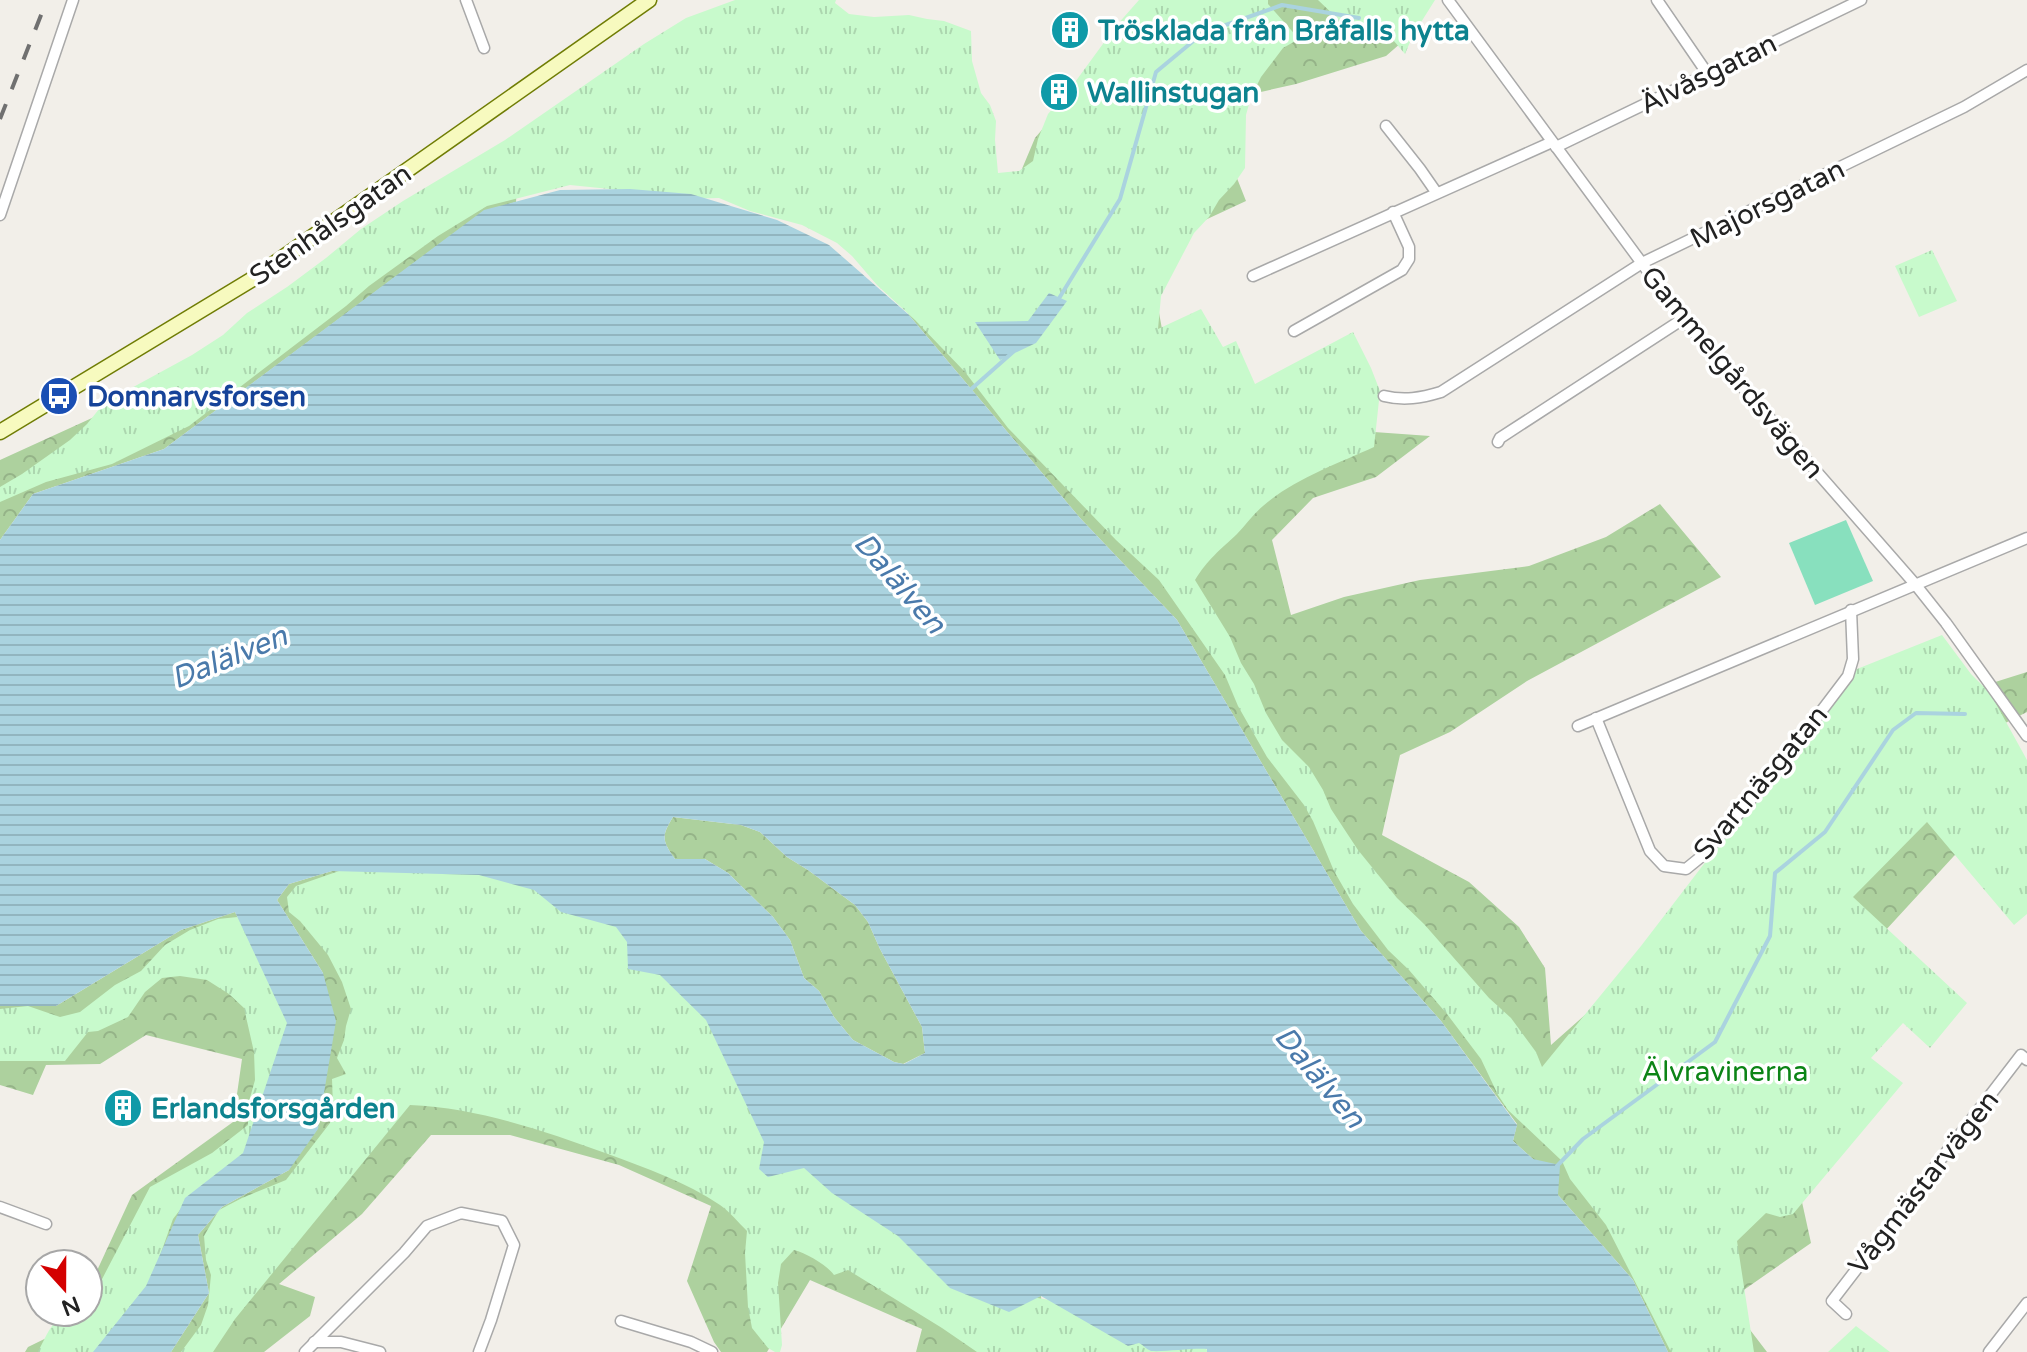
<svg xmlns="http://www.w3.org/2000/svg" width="2027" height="1352" font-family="'Varela Round',sans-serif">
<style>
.forest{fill:url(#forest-crowns)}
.park{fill:url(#park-tufts)}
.pitch{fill:#88e0be}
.water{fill:url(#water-rules);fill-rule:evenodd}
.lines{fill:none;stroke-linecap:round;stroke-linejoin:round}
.stream{stroke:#aad3df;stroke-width:4}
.street-casing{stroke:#a9a9a9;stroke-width:13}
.secondary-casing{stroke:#707d05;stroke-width:17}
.street{stroke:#fff;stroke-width:10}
.secondary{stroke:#f7fabf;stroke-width:14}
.rail{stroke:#707070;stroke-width:4;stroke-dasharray:16 16;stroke-linecap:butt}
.labels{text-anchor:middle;stroke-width:7;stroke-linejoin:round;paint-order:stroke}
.culture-label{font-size:28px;font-weight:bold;fill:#0d838f;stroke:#fff;text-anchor:start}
.street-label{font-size:28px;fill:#222;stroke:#fff}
.transit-label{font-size:28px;font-weight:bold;fill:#164399;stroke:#fff;text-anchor:start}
.park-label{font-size:28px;fill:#0c8416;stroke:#fff}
.water-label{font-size:30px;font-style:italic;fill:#4a7aab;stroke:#fff}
</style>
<defs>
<pattern id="forest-crowns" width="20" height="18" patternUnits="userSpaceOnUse" patternTransform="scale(2)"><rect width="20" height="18" fill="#add19e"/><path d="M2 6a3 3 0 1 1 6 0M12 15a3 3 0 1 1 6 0" fill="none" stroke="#95b388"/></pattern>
<pattern id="park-tufts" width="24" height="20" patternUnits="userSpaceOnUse" patternTransform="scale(2)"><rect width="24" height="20" fill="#c8facc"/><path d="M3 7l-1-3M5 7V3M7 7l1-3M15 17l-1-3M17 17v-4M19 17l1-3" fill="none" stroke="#acd6af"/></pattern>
<pattern id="water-rules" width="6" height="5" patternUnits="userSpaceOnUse" patternTransform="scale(2)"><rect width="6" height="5" fill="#aad3df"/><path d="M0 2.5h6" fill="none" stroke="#92b5bf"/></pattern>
</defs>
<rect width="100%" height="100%" fill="#f2efe9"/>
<!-- forest -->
<g class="forest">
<polygon points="1162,0 1429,0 1417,29 1386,56 1296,84 1225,100 1227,153 1246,201 1147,247 1164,340 1219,379 1360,431 1430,436 1376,477 1313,498 1272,540 1291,615 1344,597 1420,580 1529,566 1606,537 1660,504 1721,577 1527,681 1450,732 1400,755 1382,835 1469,882 1519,927 1545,968 1551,1045 1647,960 1973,689 2027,672 2027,712 1952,750 1976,832 1770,1056 1811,1243 1728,1301 1767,1352 1668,1352 1633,1280 1558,1195 1533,1159 1513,1141 1517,1124 1441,1021 1361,931 1177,620 1080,518 908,314 926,302 979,199 1013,190 1035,138 1137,17"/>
<polygon points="520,140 516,202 484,211 164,449 33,494 0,540 0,460 127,402"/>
<path d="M673,817L741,825L760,832L787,857L808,870L855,905L868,922L880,949L922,1027L925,1053L903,1064L894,1062L853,1040L834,1017L819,991L804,978L790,940L773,917L728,873L705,859H675C662,841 661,836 673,817Z"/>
<polygon points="332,871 479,875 706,1020 764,1143 1041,1296 1045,1352 916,1352 922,1329 810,1280 767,1352 721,1352 714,1342 687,1281 711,1206 619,1165 510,1135 431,1135 362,1214 279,1284 315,1297 310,1316 264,1352 171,1352 209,1293 198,1235 222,1207 289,1170 323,973 277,900 289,884"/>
<polygon points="235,912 287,1023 243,1153 146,1286 93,1352 25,1352 28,1347 71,1326 88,1312 88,1290 132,1195 233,1122 242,1059 146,1035 100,1064 46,1065 33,1095 0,1085 0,1006 56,1006 181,930"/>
</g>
<!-- park -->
<g class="park">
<path d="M735,0H836L835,3L849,14L874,17L909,15L927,19L944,21L971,31L972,61L981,93L990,105L996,121L995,140L998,173L1019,171L1033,161L1038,139L1048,114L1070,89L1116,26L1139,0H1268V4L1299,39L1283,48L1261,77L1251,97L1246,115L1245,168L1234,184L1219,200L1209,217L1194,233L1161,296L1158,329L1201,309L1223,347L1236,341L1255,384L1353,332L1371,368L1380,391L1374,447C1337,464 1294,479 1263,506C1253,514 1246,525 1237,534C1220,550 1208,559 1195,580L1230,637L1241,663L1254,684L1266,713L1282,740L1309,767L1323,790L1331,809L1358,850L1397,898L1424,924L1489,998L1511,1018L1536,1052L1542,1067L1641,946L1852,671L1942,635L1971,674L1990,693L2027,760V914L2014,925L1927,822L1853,897L1967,1003L1930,1048L1903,1023L1871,1058L1903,1083L1793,1214L1780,1217L1766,1213L1737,1241L1754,1352H1671L1606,1225L1570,1179L1562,1161L1508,1110L1498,1095L1481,1059L1447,1014L1409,970L1388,950L1353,904L1334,871L1313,821L1304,805L1267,757L1238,706L1225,675L1159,580L1116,540L1008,428L965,372L915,320L877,285L852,256L837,243L802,225L750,211L719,198L678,199L629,191L570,185L487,206L438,236L369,286L346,306L189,426L112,464L46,482L0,502V487L22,474L70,440L87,424L104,403L192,355L223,335L247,313L287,287L326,258L361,229L403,201L505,140L644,44L686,18Z"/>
<polygon points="1318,0 1435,0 1413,35 1405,54 1376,20 1349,35 1338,19"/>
<polygon points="1932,250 1957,301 1919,317 1895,266"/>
<path d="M486,866L617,919L665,977L720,1031L731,1074L804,1165L996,1284L1038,1298L1193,1325L1208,1352H977L942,1328L848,1270L834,1275C827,1265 806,1253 794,1250L781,1264L778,1283L782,1345L780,1352H775L768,1348L752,1328L748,1307L745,1253L747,1231C738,1222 730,1212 720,1205C686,1182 646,1168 608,1154C544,1131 479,1108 410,1105L235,1319L213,1352H181L201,1325L208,1305L211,1275L206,1260L204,1236L219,1210L242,1198L286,1180L330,1123L333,1106L332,1079L346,1074L337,1058L344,1040L346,1026L351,1009L342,982L328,955L300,921L289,912L287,897L296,886L339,871Z"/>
<path d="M247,916L293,996L269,1143L190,1197L173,1219L153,1275L139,1300L98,1352H38C52,1325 54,1312 88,1312V1306L150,1187L212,1153L248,1125V1105L255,1080L254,1052L244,1008L229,994L207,980L180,976L162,978L145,992L128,1017L98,1031L88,1032L65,1061H0V1009L28,1006L60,1017L80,1012L115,985L141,971L165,945L190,930L218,919Z"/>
<polygon points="1856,1326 1890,1352 1828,1352"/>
</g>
<!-- pitch -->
<polygon class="pitch" points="1846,520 1873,581 1815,605 1789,543"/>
<!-- water -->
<g class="water">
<path d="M630,189L691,194L777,220L829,245L908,314L1080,518L1177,620L1361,931L1441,1021L1517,1125L1513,1141L1533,1159L1560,1165L1558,1195L1633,1280L1668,1352H1207V1349C1192,1348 1165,1352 1151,1351C1146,1349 1143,1345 1139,1343L1128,1346L1041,1296L1009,1312L950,1288L898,1236L832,1193L804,1168L768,1177L759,1169L764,1142L706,1020L660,975L628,969L627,942L616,927L561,912L534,890L479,875L332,871L289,884L277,900L323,973L336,1021L318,1129L289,1170L222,1207L198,1235L209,1293L171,1352H93L146,1286L185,1198L243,1153L287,1023L235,912L181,930L56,1006H0V540L33,494L164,449L484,210L560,190ZM673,817L741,825L760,832L787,857L808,870L855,905L868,922L880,949L922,1027L925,1053L904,1064L894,1062L853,1040L834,1017L819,991L804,978L790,940L773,917L728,873L705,859H675C662,841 661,836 673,817Z"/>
<polygon points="1049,293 1067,301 1036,343 1000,360 975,322 1028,321"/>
</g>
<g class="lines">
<!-- stream -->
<g class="stream">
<polyline points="1058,300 1120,199 1156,72 1203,33 1282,5 1359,18"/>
<polyline points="969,391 1013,352"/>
<polyline points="1557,1166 1583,1139 1715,1042 1770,936 1775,873 1825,832 1893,730 1916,713 1965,714"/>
</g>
<defs>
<g id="street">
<polyline points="466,0 484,48"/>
<polyline points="1448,0 1683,319 1915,584 1946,623 2027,736"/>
<polyline points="1657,0 1707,73"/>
<polyline points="1386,126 1420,169 1436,192"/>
<polyline points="1556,147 1861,0"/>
<polyline points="0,215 73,0"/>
<polyline points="1253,276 1552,142"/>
<polyline points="1294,331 1402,270 1409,259 1409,247 1393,212"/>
<path d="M1384,396C1404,401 1421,398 1441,392L1642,263L1964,107L2027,70"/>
<polyline points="1498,442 1500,438 1683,319"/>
<polyline points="1596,718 1650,851 1664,866 1686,869 1702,856 1779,767 1848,676 1853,659 1851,610"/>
<polyline points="1578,726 2027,538"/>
<polyline points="0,1207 46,1224"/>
<polyline points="1846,1314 1832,1301 2021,1055 2027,1060"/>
<polyline points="621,1321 691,1342 712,1352"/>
<polyline points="314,1342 341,1342 380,1352"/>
<polyline points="305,1352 404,1253 427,1226 461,1213 502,1221 514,1245 491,1320 479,1352"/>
<polyline points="1989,1352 2027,1303"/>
</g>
<polyline id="secondary" points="0,432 251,280 649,0"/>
</defs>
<!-- street casing -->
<use href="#street" class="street-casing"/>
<!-- secondary casing -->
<use href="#secondary" class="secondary-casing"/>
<!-- street -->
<use href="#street" class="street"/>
<!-- secondary -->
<use href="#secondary" class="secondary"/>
<!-- rail -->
<polyline class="rail" points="0,119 47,0"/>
</g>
<!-- icons -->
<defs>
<symbol id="building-disc" viewBox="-11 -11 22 22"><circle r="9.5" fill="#0f9aa8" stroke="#fff"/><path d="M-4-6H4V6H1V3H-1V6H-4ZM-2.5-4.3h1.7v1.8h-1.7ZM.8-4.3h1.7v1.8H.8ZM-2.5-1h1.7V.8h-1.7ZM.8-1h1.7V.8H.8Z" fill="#fff"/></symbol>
<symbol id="bus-disc" viewBox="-11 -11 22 22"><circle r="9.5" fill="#1a4fb4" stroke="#fff"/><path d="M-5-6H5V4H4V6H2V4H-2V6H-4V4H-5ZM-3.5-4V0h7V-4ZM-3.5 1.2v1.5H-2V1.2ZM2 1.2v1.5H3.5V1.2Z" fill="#fff"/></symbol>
</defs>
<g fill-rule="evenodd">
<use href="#building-disc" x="1048" y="8" width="44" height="44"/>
<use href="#building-disc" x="1037" y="70" width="44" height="44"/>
<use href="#bus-disc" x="37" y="374" width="44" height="44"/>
<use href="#building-disc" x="101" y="1086" width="44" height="44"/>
</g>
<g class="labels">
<!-- culture labels -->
<g class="culture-label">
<text x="1098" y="40">Trösklada från Bråfalls hytta</text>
<text x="1087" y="102">Wallinstugan</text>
<text x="151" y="1118">Erlandsforsgården</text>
</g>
<!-- street labels -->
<g class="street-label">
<text transform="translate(1708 73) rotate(-26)" y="10">Älvåsgatan</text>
<text transform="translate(1767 203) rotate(-26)" y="10">Majorsgatan</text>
<text transform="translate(330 224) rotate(-35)" y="10">Stenhålsgatan</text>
<text transform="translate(1733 372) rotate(50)" y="10">Gammelgårdsvägen</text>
<text transform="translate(1760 782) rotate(-50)" y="10">Svartnäsgatan</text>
<text transform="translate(1923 1182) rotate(-52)" y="10">Vågmästarvägen</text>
</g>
<!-- transit labels -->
<g class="transit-label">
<text x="87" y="406">Domnarvsforsen</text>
</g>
<!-- park labels -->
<g class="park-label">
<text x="1725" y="1081">Älvravinerna</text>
</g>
<!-- water labels -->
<g class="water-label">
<text transform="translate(900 583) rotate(49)" y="10">Dalälven</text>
<text transform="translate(229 657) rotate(-22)" y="10">Dalälven</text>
<text transform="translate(1320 1077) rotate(50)" y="10">Dalälven</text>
</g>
</g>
<!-- north arrow -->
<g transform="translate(64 1288) rotate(159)"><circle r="38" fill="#ffffff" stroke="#a7a7a7" stroke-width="2"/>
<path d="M0-6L14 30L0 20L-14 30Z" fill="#d40000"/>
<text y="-12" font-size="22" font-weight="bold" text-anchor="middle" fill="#222222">N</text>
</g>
</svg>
